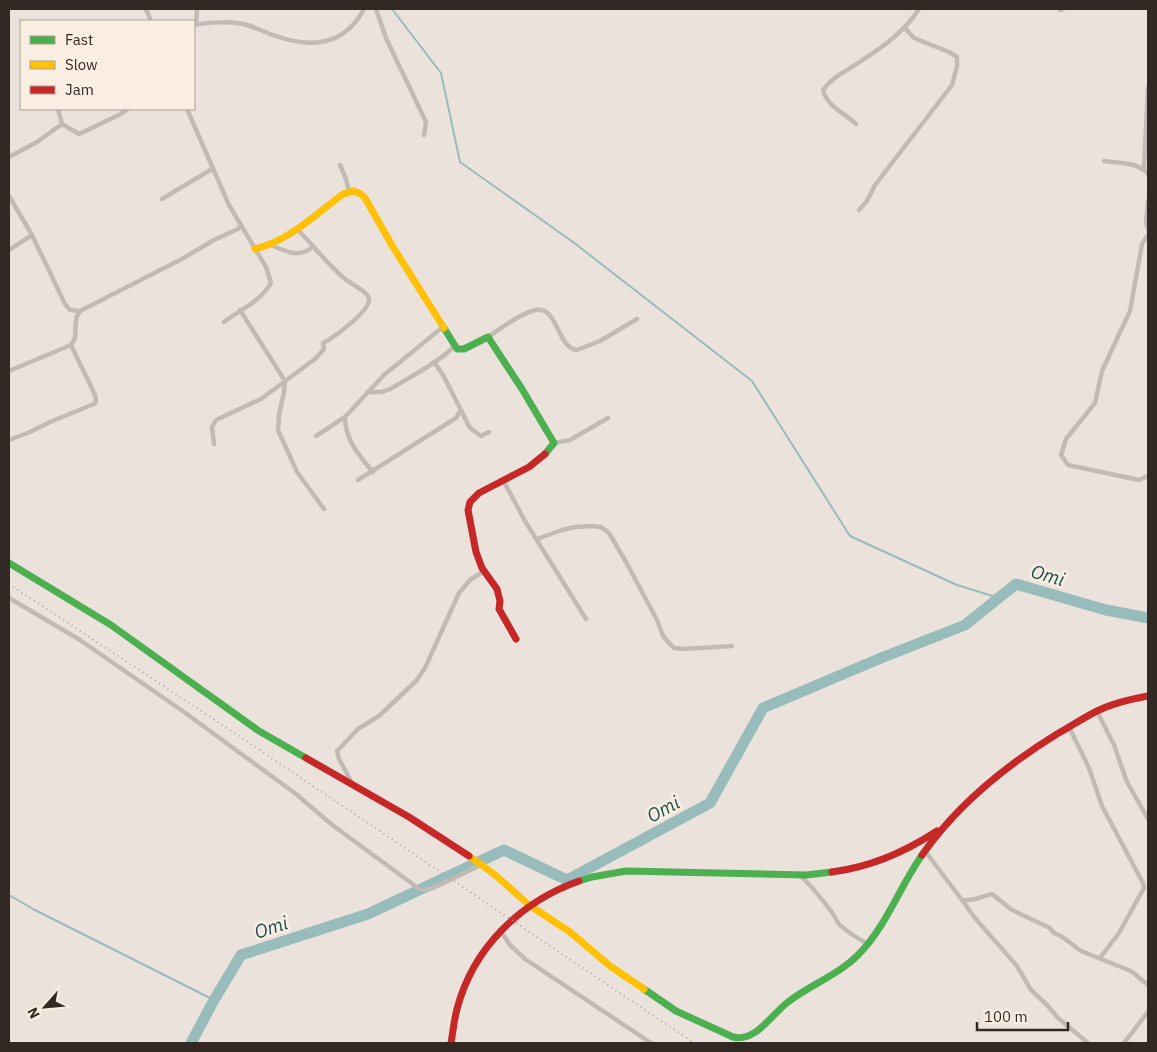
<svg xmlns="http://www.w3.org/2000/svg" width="1157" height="1052" font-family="'IBM Plex Sans',sans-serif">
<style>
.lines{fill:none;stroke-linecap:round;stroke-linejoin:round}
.stream{stroke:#98bcbc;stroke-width:2}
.river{stroke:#98bcbc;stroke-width:11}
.street{stroke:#c2bbb5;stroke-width:4.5}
.fast{stroke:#4caf50;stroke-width:7}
.slow{stroke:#ffc107;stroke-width:7}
.jam{stroke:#c62828;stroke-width:7}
.rail{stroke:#aba49f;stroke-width:2;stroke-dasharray:1 4;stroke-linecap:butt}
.labels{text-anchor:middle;stroke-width:5;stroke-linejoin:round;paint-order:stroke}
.water-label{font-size:19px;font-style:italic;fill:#1a5154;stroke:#f9eee1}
</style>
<rect width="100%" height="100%" fill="#ebe3db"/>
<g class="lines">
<!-- stream -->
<g class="stream">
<polyline points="392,9 441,73 460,162 573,242 752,381 850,536 957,585 999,598"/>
<polyline points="9,895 33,909 214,1000"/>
</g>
<!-- river -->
<polyline class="river" points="191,1043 214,1000 241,955 368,914 504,850 567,880 710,803 763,708 881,658 965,625 1016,584 1106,610 1148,618"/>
<!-- street -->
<g class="street">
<polyline points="146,9 151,21"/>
<polyline points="376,9 386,38 426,122 424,135"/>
<polyline points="1060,10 1063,9"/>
<polyline points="196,24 197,9"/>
<path d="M194,25C208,22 234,21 247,25C257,28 266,33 276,36C313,49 345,45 364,9"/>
<polyline points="58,109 62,124 79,134 119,115 128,109"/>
<path d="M187,109L229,205L266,267L271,283C261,301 240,310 224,322"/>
<path d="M856,124C844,112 828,108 823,90C832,77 848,70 861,61C883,47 905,31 919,9"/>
<polyline points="9,157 37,142 62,124"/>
<path d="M1104,161C1119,163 1138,162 1148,174"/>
<polyline points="340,165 346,179 349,191"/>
<polyline points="1144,169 1148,87"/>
<polyline points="9,196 32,235 65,304 70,310 80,311"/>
<polyline points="162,199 212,169"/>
<polyline points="1148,201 1146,223 1148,229"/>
<polyline points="859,210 867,201 875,185 952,85 957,66 957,57 949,52 914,38 905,28"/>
<polyline points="1148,235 1142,244 1130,311 1102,371 1095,403 1066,439 1061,455 1068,465 1139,480 1148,476"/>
<path d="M270,245C287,251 297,259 313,247"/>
<polyline points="9,250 32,235"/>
<polyline points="240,310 285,381 284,392 279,415 278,430 297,472 324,509"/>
<path d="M488,337C502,328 516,316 532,311C559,302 555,347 577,350L600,341L637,319"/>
<path d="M9,371L71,345C80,335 71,322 80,311L180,260L214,240L238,229L241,225"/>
<path d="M367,392H382L390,389C407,379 443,360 454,346"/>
<polyline points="461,410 470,428 481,436 489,432"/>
<polyline points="316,436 345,417"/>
<polyline points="9,440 30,432 50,422 94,404 96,401 95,395 71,345"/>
<polyline points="554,443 570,440 608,418"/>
<path d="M214,444L212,427L216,420L261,399L315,359L324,349L323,343C333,338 372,310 369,298C366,290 351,284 345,279C327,264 313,245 297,229"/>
<path d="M373,472C359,455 345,440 345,417L384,375L444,326"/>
<polyline points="358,480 456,418 461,410 443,375 434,362"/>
<polyline points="503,480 525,521 586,619"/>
<polyline points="537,539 562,530 575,527 591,526 601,527 609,533 626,562 657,620 663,636 670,644 674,648 683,649 732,646"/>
<polyline points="9,598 80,640 184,712 296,794 331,824 418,888 423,890 431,889 481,865"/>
<polyline points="1097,711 1114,745 1127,782 1148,819"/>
<polyline points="1069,727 1089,768 1102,806 1143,883 1144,888 1119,933 1100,958"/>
<polyline points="352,783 339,759 337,751 358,729 379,716 416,681 425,668 459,593 470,580 484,571"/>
<path d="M925,851L962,900C974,902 981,896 992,894L1012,910L1050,928L1054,933L1061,936L1081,951L1131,971L1148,985"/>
<path d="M800,876C809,882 823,901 831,911C834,915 836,920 839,924C848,933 857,938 868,944"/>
<polyline points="962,900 975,918 1017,966 1031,990 1047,1005 1058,1018 1088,1043"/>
<polyline points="500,930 510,945 525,959 651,1043"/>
<polyline points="1124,1043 1148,1012"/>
</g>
<!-- fast -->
<g class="fast">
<polyline points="444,328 457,349 464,349 488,337 522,389 554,443 545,454"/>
<polyline points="9,563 111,625 259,731 306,758"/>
<polyline points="579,881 592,877 626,871 806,875 832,872"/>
<path d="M644,989L676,1011L733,1037C755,1043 772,1014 788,1002C810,985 838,975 858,955C886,927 899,888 922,855"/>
</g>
<!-- slow -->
<g class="slow">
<path d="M255,249C290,240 315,215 343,194L354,191L361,194L365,198L393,247L444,328"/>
<polyline points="469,856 494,874 529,905 570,932 610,966 644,989"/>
</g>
<!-- jam -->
<g class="jam">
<polyline points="516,639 499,609 500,601 497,589 482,568 476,552 468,510 470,502 479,493 529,467 545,454"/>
<polyline points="306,758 409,817 469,856"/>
<path d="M922,855C957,805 1005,766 1057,734C1070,727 1083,718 1097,711C1113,703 1131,699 1148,696"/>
<path d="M832,872C871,867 905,852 937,831"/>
<path d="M451,1043C453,1032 454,1020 457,1009C473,948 520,902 579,881"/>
</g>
<!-- rail -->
<polyline class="rail" points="9,584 221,724 694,1043"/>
</g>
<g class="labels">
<!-- water labels -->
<g class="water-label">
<text transform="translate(1048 575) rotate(16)" y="7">Omi</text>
<text transform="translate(663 809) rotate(-29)" y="7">Omi</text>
<text transform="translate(271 927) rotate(-18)" y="7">Omi</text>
</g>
</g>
<!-- border -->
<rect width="1157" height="1052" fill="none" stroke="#332924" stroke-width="20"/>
<!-- legend -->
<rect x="20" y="20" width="175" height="90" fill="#f9eee1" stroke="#aa9f95"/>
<rect x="30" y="36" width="25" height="8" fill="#4caf50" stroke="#aa9f95"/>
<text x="65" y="45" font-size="15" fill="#332924">Fast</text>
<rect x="30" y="61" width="25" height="8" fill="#ffc107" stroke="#aa9f95"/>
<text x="65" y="70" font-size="15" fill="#332924">Slow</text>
<rect x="30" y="86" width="25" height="8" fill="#c62828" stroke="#aa9f95"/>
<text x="65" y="95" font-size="15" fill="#332924">Jam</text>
<!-- north arrow -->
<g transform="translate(45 1007) rotate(243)" stroke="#f9eee1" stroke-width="4" paint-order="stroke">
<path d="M0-4L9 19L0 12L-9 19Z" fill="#332924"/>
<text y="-8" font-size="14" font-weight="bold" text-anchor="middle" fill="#332924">N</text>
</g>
<!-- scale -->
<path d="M977 1022v8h91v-8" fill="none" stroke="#332924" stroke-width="2.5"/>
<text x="984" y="1022" font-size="15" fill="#332924" stroke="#f9eee1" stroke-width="4" paint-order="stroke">100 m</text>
</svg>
